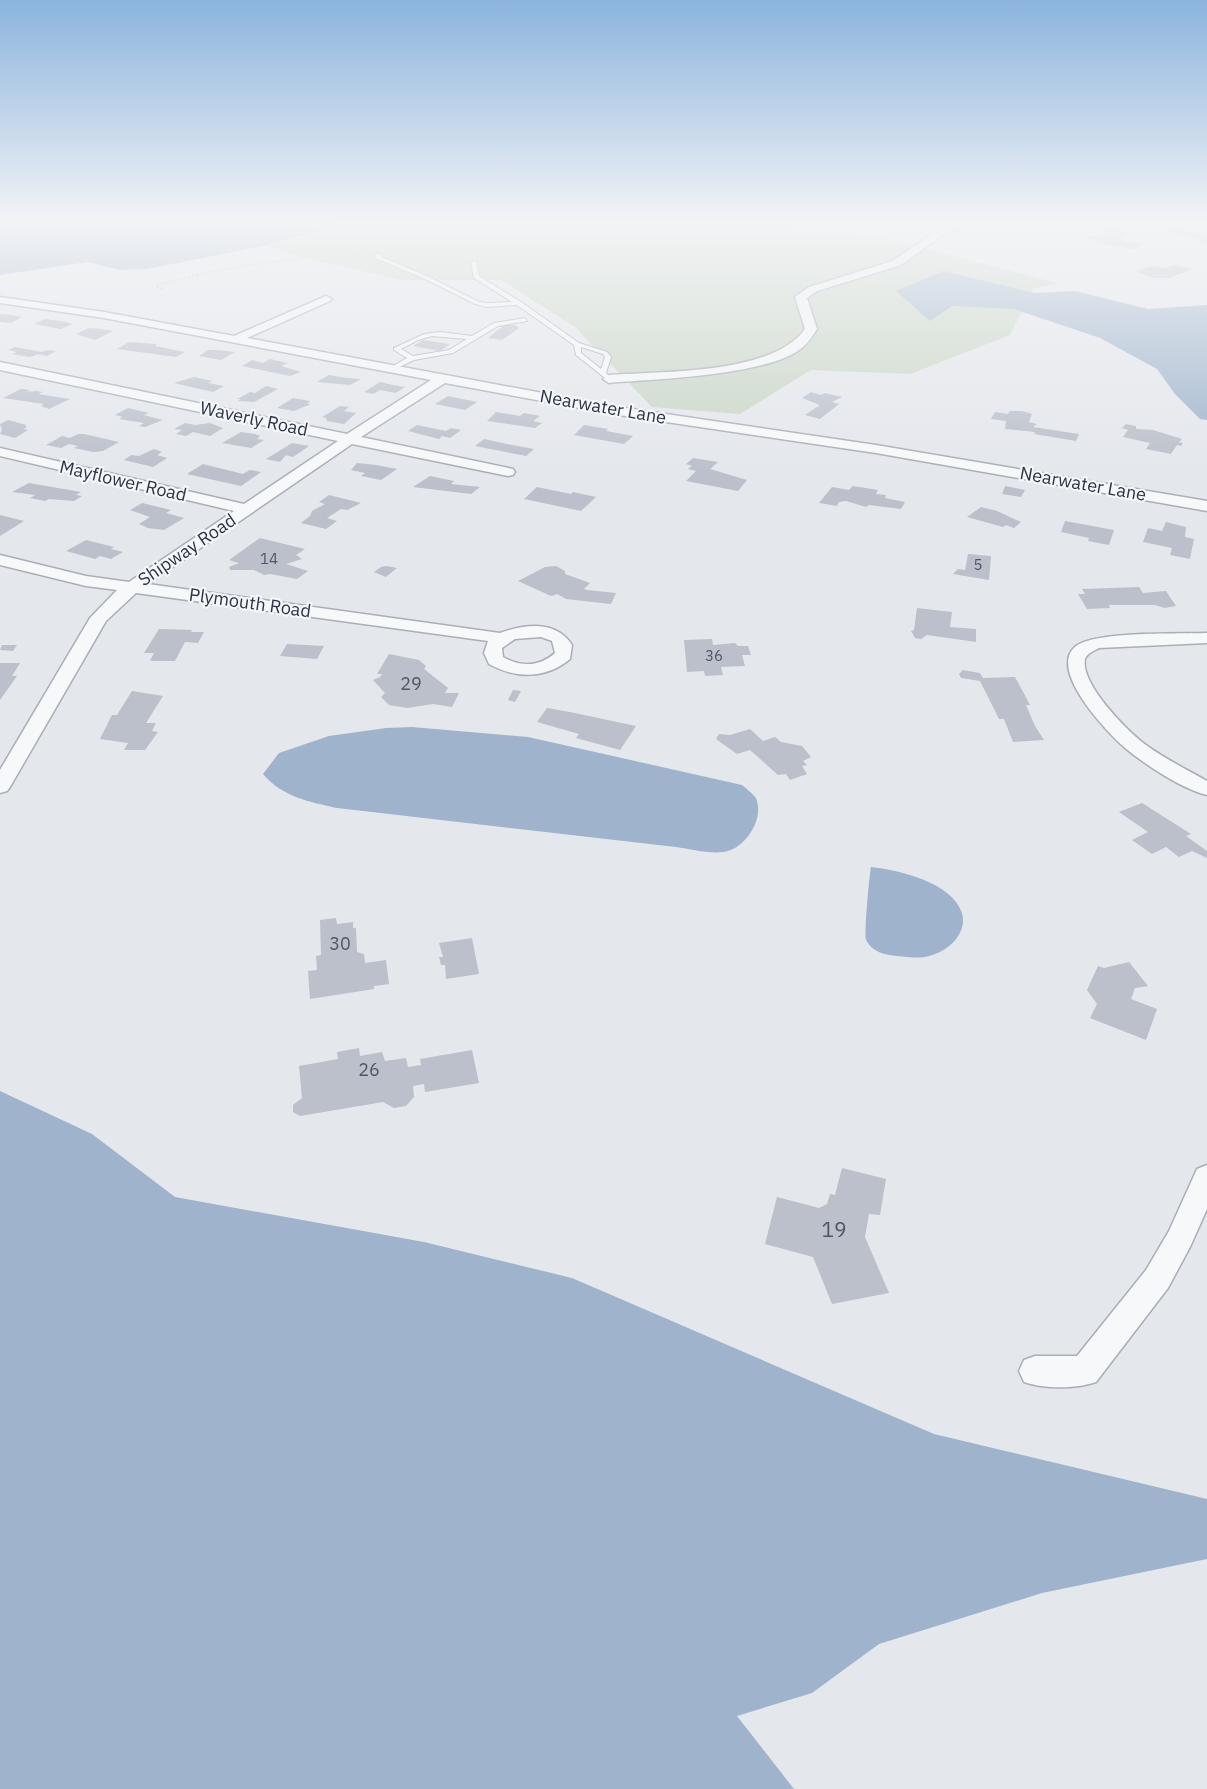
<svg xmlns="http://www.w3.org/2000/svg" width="1207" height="1789" font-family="'IBM Plex Sans',sans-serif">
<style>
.green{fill:#c9d6c5}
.water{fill:#9fb4cc}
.building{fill:#bbc0ca}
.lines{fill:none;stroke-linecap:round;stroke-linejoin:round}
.lane-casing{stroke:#a9aeb7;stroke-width:2}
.street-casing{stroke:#a9aeb7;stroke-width:3}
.path{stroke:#c2c5cb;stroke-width:1.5;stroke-dasharray:2 2;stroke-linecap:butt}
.lane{fill:#f7f8fa;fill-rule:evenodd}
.street{fill:#f7f8fa;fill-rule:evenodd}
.labels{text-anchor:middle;stroke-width:4.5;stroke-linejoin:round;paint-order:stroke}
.far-number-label{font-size:15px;fill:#4f5766}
.far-street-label{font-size:18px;fill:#2b3445;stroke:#f4f6f9}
.number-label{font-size:18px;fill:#4f5766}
.near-number-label{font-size:21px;fill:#4f5766}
</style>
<rect width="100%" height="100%" fill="#e4e7ec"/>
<!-- green -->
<polygon class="green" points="357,222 759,222 775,228 884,238 1057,283 1033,289 1010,335 910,374 811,370 740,414 652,407 575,327 501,280 402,280 300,257 268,246"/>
<!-- water -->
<g class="water">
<polygon points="0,222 350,222 263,246 147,269 120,270 87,262 0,275"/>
<polygon points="943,271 1035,293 1075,291 1148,309 1207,305 1207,420 1200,419 1175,394 1157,369 1100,338 1014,309 952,306 930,321 896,291"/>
<path d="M412,727L528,737L742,785C746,788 753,794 756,798C765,820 744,850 723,852C709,854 690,849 676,847L337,808C310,802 282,797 263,774L279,753L329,736L386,728Z"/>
<path d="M871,867C898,870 952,882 962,913C968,934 947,952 929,956C919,959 908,957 897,956C885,955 872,952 866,940C864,933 869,878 871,867Z"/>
<polygon points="0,1091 92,1134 175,1197 424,1242 572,1278 934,1434 1207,1499 1207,1559 1042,1593 879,1644 812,1693 737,1716 794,1789 0,1789"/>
</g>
<!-- building -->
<g class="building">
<polygon points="1172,228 1207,235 1207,245 1198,243 1202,238 1172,234 1174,232 1170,231"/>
<polygon points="1109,229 1132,234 1123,235 1119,240 1143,244 1136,250 1095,242 1098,240 1084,238 1088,235 1102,237 1110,232 1106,231"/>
<polygon points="1174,265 1193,269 1169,278 1152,278 1136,271 1152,266 1165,268"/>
<polygon points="0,314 11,315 22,317 11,323 0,322"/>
<polygon points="45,319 66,322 72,324 61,329 34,324"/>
<polygon points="504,325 515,325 519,328 502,340 488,338"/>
<polygon points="89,328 101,329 113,331 95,340 76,334"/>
<polygon points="423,340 450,344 440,351 413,346"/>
<polygon points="129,342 157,344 155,346 185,352 176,357 117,349"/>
<polygon points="15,347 42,352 47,350 56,351 47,356 38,354 30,357 12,354 17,352 8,350"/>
<polygon points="208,350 218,350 235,352 221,360 199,356"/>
<polygon points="270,359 288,363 281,366 301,372 290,376 242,366 252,360 263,363"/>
<polygon points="329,375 346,378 361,379 350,385 317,382"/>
<polygon points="194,377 212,381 208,383 224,386 213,392 174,383"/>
<polygon points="380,382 393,385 405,387 396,393 380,390 373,394 364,392"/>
<polygon points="266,386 278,389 254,402 238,401 241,399 237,399 250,392 255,393"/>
<polygon points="21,389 30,390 26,392 36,391 43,392 38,394 70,399 49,409 41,406 44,404 3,398"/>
<polygon points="811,392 821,395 825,393 842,397 832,402 839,404 820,419 805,415 820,405 802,398"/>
<polygon points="448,396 477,402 465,410 435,404"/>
<polygon points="293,398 310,401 307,404 311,404 294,411 277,408"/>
<polygon points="340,406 349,407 344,411 356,413 344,424 327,421 326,418 322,417"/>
<polygon points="128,408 149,413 144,415 163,420 145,427 139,426 144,423 119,419 123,417 115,415"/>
<polygon points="1010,411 1022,411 1032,414 1029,422 1037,424 1033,427 1079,434 1076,441 1034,434 1035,432 1005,429 1006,421 991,419 995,412 1008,414"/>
<polygon points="496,412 520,416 524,413 540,416 533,421 542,423 535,428 487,421"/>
<polygon points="8,420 26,425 26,428 23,429 28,430 15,438 0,434 2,430 0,424"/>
<polygon points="185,423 195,425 210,423 223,428 210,436 193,432 186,436 176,434 182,430 174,429"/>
<polygon points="1126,424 1136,426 1136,429 1153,430 1182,439 1179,442 1183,443 1181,446 1177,445 1171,454 1146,449 1150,443 1123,437 1128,430 1122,428"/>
<polygon points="417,425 446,431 451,428 461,430 450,438 442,436 439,439 408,431"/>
<polygon points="584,425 608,429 606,431 633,436 624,444 574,435"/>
<polygon points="241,432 255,434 260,436 257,439 264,440 251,448 222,443"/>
<polygon points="78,434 84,434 119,442 103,451 93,452 74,448 78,446 69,444 61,448 46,445 62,436 70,438"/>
<polygon points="484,439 507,444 534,449 526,456 475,446"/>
<polygon points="292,443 309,446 293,457 286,455 280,462 266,459"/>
<polygon points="154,449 162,452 157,455 167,458 153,467 124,460 131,455 139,456"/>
<polygon points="693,458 718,462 710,469 747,480 738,491 686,481 696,471 688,469 692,466 686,464"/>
<polygon points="357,463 376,465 397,469 381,480 361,476 365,473 351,470"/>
<polygon points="203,464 243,474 250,470 261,472 241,486 187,474"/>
<polygon points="430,476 454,481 451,484 480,487 471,494 413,487"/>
<polygon points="29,483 81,492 76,495 82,496 74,501 49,499 45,501 30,498 35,495 12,492"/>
<polygon points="853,486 878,490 876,494 886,495 885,498 905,502 901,509 869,505 866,507 846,501 839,502 837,506 819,503 832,487 849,490"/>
<polygon points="1005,486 1025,490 1021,497 1002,494"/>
<polygon points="537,487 571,494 573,492 596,497 581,511 524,499"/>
<polygon points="329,495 361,503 347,510 341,509 327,518 337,521 326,529 301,523 310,516 312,511 325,504 319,502"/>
<polygon points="142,503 171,510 166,513 184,518 164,530 148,528 139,524 150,517 130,510"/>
<polygon points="981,507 997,511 1021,522 1014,528 1006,525 1003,527 967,517"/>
<polygon points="0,515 24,521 0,536"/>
<polygon points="1065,521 1114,530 1109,545 1088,541 1089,538 1061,532"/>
<polygon points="1166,522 1186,527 1185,537 1194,539 1190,559 1170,555 1172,548 1143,542 1148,528 1162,531"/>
<polygon points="260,538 305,549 296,555 302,559 286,564 308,571 297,579 270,574 264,575 254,570 230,570 229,567 239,563 229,560"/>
<polygon points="86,540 114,547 111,549 123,552 111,559 100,556 95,559 66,551"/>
<polygon points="968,554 991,556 989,580 953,574 958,569 965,570"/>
<polygon points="387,566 397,568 386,577 374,572 381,567"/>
<polygon points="556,566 565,571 565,574 590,583 584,589 587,590 616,593 611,604 566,599 557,594 551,596 518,581 545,567"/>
<polygon points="1139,587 1143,593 1166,591 1176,606 1165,608 1155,605 1109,605 1110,608 1087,609 1078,594 1085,594 1082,589"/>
<polygon points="917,608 952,612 950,627 976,629 976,642 927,635 921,639 915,638 911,631 914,630"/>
<polygon points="159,629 192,630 191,632 204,632 198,643 185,642 175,661 150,661 154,653 144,653"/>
<polygon points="712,639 713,645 735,643 738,646 748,646 751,655 742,655 745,666 721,667 723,675 705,676 704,671 687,672 684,640"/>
<polygon points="287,644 324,646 317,659 280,656"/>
<polygon points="2,645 17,645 13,651 0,650"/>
<polygon points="389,654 419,660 426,666 424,669 448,688 445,693 459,693 452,707 433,704 407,708 389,705 381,697 385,693 373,680 380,677 382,674 377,674"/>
<polygon points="0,663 20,663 12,676 17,676 0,700"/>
<polygon points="963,670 980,673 983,678 1015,677 1030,705 1026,705 1035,726 1044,740 1013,742 1004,719 999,719 980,681 961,678 959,674"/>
<polygon points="513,690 521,691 515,702 508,700"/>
<polygon points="132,691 163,696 146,723 156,723 152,731 158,732 145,750 124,750 128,743 100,739 112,715 117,715"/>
<polygon points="547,708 570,712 636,726 620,750 576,738 579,734 537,722"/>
<polygon points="750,729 763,741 775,737 781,742 802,746 811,757 803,761 807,765 802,766 807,774 790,780 786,774 778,775 750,750 737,754 716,739 719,734 730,735"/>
<polygon points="1142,803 1191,834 1186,836 1207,851 1207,858 1192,851 1179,857 1166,847 1152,854 1132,840 1148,832 1119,812"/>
<polygon points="336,918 337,924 353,922 353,928 356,928 357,952 364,954 365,963 386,960 389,984 374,986 374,989 310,999 308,971 317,970 316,956 321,955 320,920"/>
<polygon points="472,938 479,974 446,979 445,965 441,965 439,957 443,957 439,943"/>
<polygon points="1129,962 1148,986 1135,988 1131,999 1157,1009 1146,1040 1090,1018 1097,1004 1087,990 1098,966 1104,968"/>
<polygon points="359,1048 360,1056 382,1052 385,1061 406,1058 408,1067 421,1065 420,1059 472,1050 479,1083 425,1092 424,1084 413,1086 414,1097 406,1106 394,1108 383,1102 300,1116 293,1112 293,1105 302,1098 299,1066 338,1059 337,1052"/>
<polygon points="842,1168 886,1179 880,1215 869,1214 865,1237 889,1293 832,1304 813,1257 765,1244 777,1197 819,1208 827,1204 830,1194 835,1195"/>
</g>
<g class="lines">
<defs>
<g id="lane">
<path d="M377,254H381V257L427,276L479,302L487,303L512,302L474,278L471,262L476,261L479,276L524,304L579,343L607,352L611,357L606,373L610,377L605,378L576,355L574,345L517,305L487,307L475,304L423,278L375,258ZM581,347L603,354L605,357L601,369L581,353Z"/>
<path d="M525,318L527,321L498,326L453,353L414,360L393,370L388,369L407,358L394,350V348L424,334L440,332L472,336L494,323ZM432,336L467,339L449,350L413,356L401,349L418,340Z"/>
</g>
<g id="street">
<path d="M959,222H973L944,234L901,265L817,291L807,298L817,329C813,335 809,342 803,347C770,376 654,379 609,383L603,379L609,375C662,371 772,375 805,329L795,297L809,287L893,261L938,230Z"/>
<path d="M326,296L332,299L330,301L247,338L612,406L876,445L1207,501V511L876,453L612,414L445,383L361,437L513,469L515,472L513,475L508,476L352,444L148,584L500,633C525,624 556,620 572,645L570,659C546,679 516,679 489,664L484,653L488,641L136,593L106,621L10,787L7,791L0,793V770L90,618L117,590L86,586L0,565V555L86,576L129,582L234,511L0,456V448L244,504L338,441L0,370V362L347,434L431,380L104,318L0,303V297L104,312L234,336ZM541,637L552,641L555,653C539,667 521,667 503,657L502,648L515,639Z"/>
<path d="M1207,633V643L1099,648C1094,651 1087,653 1085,659C1080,684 1128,732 1146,745C1165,759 1186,769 1207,781V795C1182,789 1144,764 1124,747C1106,731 1047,669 1076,646C1096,631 1179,634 1207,633Z"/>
<path d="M1207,1165V1209L1190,1247L1168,1288L1096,1382C1076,1389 1044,1389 1024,1382L1019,1371L1024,1360L1035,1356H1077L1146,1270L1169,1231L1197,1169Z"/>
</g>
</defs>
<!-- lane casing -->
<use href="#lane" class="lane-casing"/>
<!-- street casing -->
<use href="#street" class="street-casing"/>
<!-- path -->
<path class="path" d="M162,289L156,286C224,265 294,258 365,255"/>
<!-- lane -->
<use href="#lane" class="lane"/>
<!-- street -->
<use href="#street" class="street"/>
</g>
<!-- sky -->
<linearGradient id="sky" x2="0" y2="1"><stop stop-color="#8bb4dd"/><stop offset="0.47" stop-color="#f3f4f6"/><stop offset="1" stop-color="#f3f4f6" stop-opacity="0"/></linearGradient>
<rect width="1207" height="472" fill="url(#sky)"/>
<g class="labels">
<!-- far-number labels -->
<g class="far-number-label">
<text x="269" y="564">14</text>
<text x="978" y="570">5</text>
<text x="714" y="661">36</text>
</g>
<!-- far-street labels -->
<g class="far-street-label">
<text transform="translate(603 407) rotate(10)" y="6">Nearwater Lane</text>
<text transform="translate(254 419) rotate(12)" y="6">Waverly Road</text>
<text transform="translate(123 481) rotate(13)" y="6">Mayflower Road</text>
<text transform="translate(1083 484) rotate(10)" y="6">Nearwater Lane</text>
<text transform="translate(187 550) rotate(-34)" y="6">Shipway Road</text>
<text transform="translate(250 603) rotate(8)" y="6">Plymouth Road</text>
</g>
<!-- number labels -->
<g class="number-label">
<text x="411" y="690">29</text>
<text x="340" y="950">30</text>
<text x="369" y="1076">26</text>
</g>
<!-- near-number labels -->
<g class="near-number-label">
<text x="834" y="1237">19</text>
</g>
</g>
</svg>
